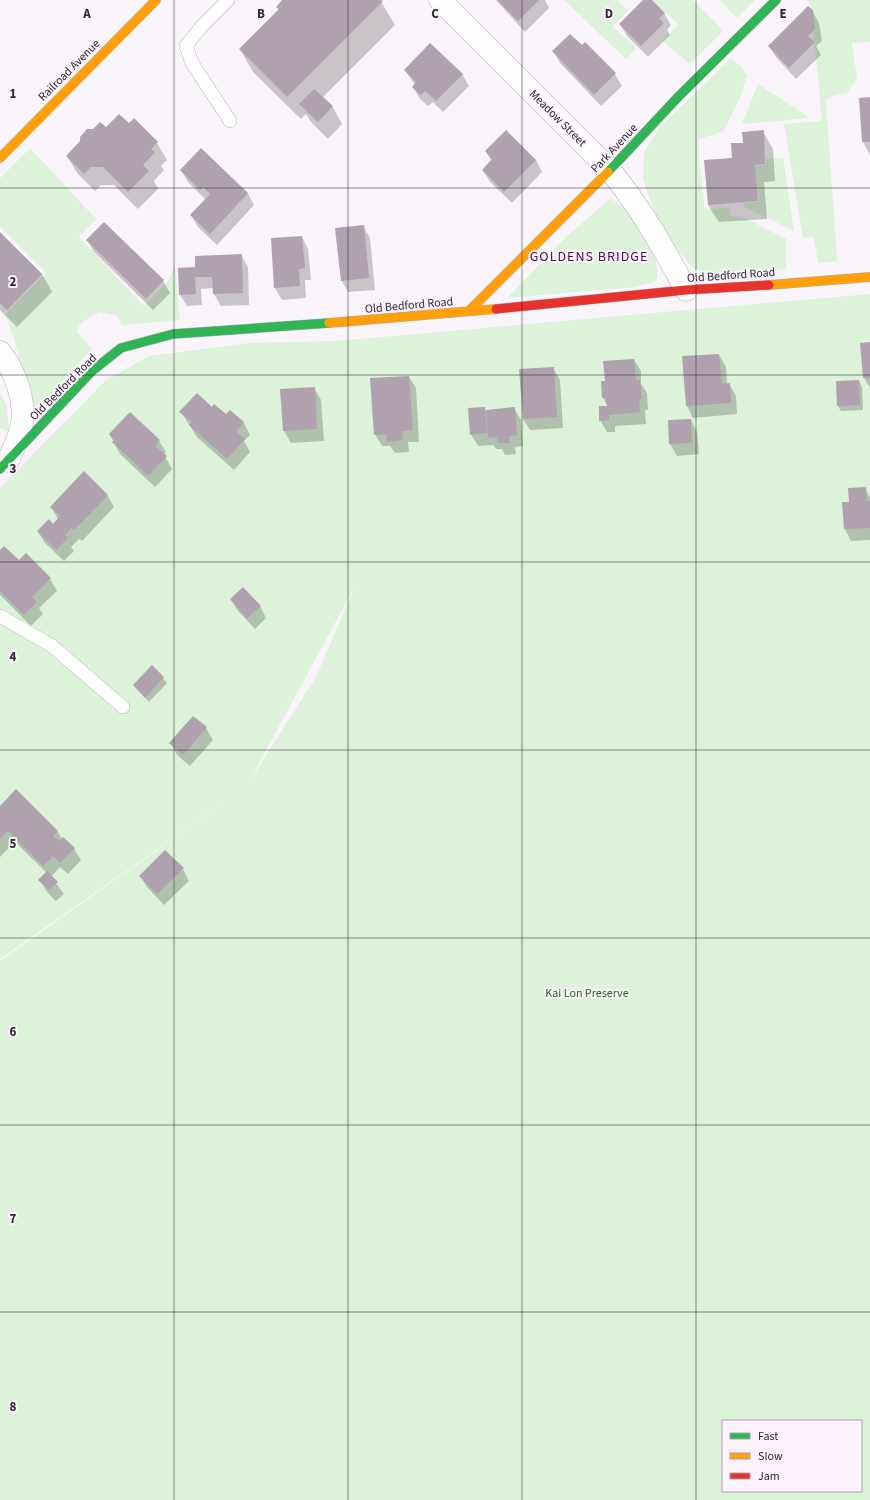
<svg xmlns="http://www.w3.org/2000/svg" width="870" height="1500" font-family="'Source Sans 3',sans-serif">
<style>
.green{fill:#dcf2d9;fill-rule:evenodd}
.shadow{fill:#0003}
.building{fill:#afa2ae}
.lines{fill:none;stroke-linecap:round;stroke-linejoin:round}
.lane-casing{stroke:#b4b0b5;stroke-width:14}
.street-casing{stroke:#b4b0b5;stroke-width:23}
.fast-casing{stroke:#b4b0b5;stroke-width:10}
.slow-casing{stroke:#b4b0b5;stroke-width:10}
.jam-casing{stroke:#b4b0b5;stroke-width:10}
.lane{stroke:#fefefe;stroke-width:13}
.street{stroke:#fefefe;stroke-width:22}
.fast{stroke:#30b455;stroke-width:9}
.slow{stroke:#ff9f0a;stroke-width:9}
.jam{stroke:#e5322d;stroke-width:9}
.grid{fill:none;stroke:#2e292e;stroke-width:1;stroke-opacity:0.55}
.labels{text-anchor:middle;stroke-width:4;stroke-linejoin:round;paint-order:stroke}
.street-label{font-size:12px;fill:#2e292e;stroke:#fcf2fe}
.park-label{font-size:12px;fill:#1d6818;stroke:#fcf2fe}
.quarter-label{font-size:14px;letter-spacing:1px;fill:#451241;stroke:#fcf2fe}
.grid-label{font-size:13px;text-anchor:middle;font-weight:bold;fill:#2e292e;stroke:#fcf2fe;stroke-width:4;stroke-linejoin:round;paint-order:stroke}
</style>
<rect width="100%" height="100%" fill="#faf5fb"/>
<!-- green -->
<g class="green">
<polygon points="564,0 619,0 618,2 628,10 613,27 637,48 626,59"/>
<polygon points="651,0 693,0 723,31 690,64 662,41 679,25"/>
<polygon points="720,0 755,0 737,18"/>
<polygon points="807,0 870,0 870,42 852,43 857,78 847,93 832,96 826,100 837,261 818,263 814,237 803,238 784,124 822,121 811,6"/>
<polygon points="730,59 740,65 747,76 741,95 724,131 699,139 699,159 705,209 730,208 731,217 741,216 786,239 786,269 713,275 693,268 674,246 657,221 643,179 644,153 659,128"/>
<polygon points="758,84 810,118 742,124"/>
<polygon points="30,148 96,219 79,237 144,306 168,281 175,265 180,320 122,325 118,316 99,312 82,322 76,331 92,349 35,411 28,402 15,341 5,315 46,273 0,227 0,178"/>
<polygon points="783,158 794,231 744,207 743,203 759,202 755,166 766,165 766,159"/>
<path d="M610,199C632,207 651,243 657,265C658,270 657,276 657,281L636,287L507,298L566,237Z"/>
<path d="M870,294V1500H0V961L245,788L0,959V488L105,381L149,356L249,343L336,341ZM355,586L316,677L249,782ZM723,1421H861V1491H723Z"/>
<polygon points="0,393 7,407 9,432 0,428"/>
</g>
<!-- shadow -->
<g class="shadow">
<polygon points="284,0 380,0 395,25 322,98 332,106 342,124 328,139 311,122 306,114 301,119 253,72 240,49 279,10 277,7"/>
<polygon points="496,0 545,0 549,8 525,32"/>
<polygon points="644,0 651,0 664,13 671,25 667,30 670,35 648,57 627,36 620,24"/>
<polygon points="812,11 819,23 822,41 816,46 821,55 796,79 776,57 769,46"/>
<polygon points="585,44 615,74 622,86 601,106 560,63 554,52 582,47"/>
<polygon points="405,70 462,74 469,86 443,112 433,102 428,106 420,99 413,87 415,85"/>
<polygon points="860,98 870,98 870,155 863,142"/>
<polygon points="129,125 157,143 167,160 161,166 164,170 154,181 158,189 138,209 114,185 101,185 95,191 77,173 67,156 106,129"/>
<polygon points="506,131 536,160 542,172 512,203 490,182 483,170 492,162 486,152"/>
<polygon points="763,132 773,149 775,181 764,182 767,219 719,222 708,205 733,159 744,144"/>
<polygon points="201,149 248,194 254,205 217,245 198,227 191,215 206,200 188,182 181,170"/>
<polygon points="363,226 370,238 375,290 348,292 342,281"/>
<polygon points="0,233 42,274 52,292 17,327 0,310"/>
<polygon points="302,237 308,249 311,280 305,280 306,298 282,300 275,288"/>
<polygon points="88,241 163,281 170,293 153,310 94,252"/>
<polygon points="241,255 248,267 249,305 221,306 214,294 214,288 201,289 202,305 187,306 180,295 196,268"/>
<polygon points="870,343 870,388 864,378 861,344"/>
<polygon points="719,355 726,367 727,384 729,384 736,396 737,414 693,418 687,406"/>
<polygon points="634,360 641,371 641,384 647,393 648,410 645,410 646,424 615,426 615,432 607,432 600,420 608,407 603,398 606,382"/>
<polygon points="553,368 560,380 563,428 530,430 523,419"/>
<polygon points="409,377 416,388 419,442 408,442 409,452 395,453 390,446 382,446 375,434"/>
<polygon points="859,381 862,387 863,410 841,411 838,406"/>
<polygon points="314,388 321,400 324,441 291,443 284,431 281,390"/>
<polygon points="484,408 486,411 514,408 521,420 523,446 515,447 516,454 505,455 502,449 496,449 493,445 478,446 471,434"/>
<polygon points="230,411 244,423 250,435 244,441 250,452 234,470 197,437 181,412 226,415"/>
<polygon points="130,413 159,441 166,452 164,455 172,469 155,487 120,454 110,435"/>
<polygon points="691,420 697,432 699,454 677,456 670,444 669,422"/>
<polygon points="865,489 870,497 870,540 851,541 845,529 843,503 850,503"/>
<polygon points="107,495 114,507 82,541 79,539 71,547 74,551 64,561 45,543 38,532 53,525 58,519 51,507"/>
<polygon points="0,552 50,579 57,591 39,608 43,614 31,626 0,595"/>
<polygon points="231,600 260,606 266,618 255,629 238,611"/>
<polygon points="152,666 167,683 149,702 135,685"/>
<polygon points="206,728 213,740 190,766 177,755 171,743"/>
<polygon points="0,807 57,831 62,839 74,849 81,860 68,874 60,867 51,877 64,894 56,901 47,892 40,880 47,873 15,842 0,857"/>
<polygon points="183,869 189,881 164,905 147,887 140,876"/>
</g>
<!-- building -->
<g class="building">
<polygon points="282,0 381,0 383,1 287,97 239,49 279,9 276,7"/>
<polygon points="497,0 539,0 518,21"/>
<polygon points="643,0 652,0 665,13 659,18 664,23 641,46 619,24"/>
<polygon points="808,6 813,10 815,29 808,36 815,42 789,68 768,46"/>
<polygon points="570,34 582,45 585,42 616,73 594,95 552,51"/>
<polygon points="430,43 463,74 436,101 425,91 421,95 412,87 416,82 404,70"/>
<polygon points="314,89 333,106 318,122 299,104"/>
<polygon points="870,97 870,142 862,142 859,98"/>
<polygon points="119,114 129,123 134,118 158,142 151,149 155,152 143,165 149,171 128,192 103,167 91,167 84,174 66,156 80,141 80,137 87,129 93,129 100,122 106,127"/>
<polygon points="506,130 536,160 504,192 482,170 492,159 485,151"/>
<polygon points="764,130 765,164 755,165 758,201 708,205 704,160 732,158 731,143 743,143 742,132"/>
<polygon points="201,148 248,193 210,234 190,215 210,194 203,187 200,190 180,170"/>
<polygon points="104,222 164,280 146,299 86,240"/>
<polygon points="364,225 369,278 341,281 335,228"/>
<polygon points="0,232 42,274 7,310 0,303"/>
<polygon points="302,236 305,268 299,269 300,286 274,288 271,238"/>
<polygon points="242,254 243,293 213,294 212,277 195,277 196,294 179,295 178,268 195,267 195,256"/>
<polygon points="870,342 870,378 863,378 860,343"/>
<polygon points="719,354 722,384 730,383 731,403 686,406 682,356"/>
<polygon points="634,359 636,380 640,380 642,399 639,399 640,412 609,415 609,420 599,421 599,406 607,406 606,398 602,398 601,381 605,381 603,361"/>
<polygon points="554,367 557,417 523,419 519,369"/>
<polygon points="409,376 413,430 402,431 403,440 387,442 386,434 374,435 370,378"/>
<polygon points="859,380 860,405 837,406 836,381"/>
<polygon points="315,387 317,429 283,431 280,389"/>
<polygon points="197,393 212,407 214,404 226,414 230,410 244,422 236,432 245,439 227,459 189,425 192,422 179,412"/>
<polygon points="485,407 487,433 470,435 468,408"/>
<polygon points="515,407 517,435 509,436 510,443 498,443 497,437 488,438 486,410"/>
<polygon points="130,412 160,440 155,446 167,456 148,476 112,442 114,440 109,434"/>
<polygon points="691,419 692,443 669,444 668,420"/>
<polygon points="84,471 108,495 74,530 72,528 65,535 68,538 56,550 37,531 49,519 53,524 60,516 50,507"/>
<polygon points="866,487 867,501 870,501 870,528 844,529 842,502 849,502 848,488"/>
<polygon points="4,546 19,560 26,553 51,578 32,597 37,602 24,615 0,591 0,550"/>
<polygon points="243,587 261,606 247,618 230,599"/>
<polygon points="152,665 164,677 145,698 133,685"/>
<polygon points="193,716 207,727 183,755 169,743"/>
<polygon points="16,789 58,831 53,836 59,841 63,837 75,848 60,863 53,856 43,866 8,831 0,839 0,806"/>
<polygon points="165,850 184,868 157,894 139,876"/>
<polygon points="47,871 58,882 49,890 38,880"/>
</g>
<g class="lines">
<defs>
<g id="lane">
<polyline points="228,0 201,27 186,46 192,63 230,121"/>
<polyline points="0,616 52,646 123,707"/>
</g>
<g id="street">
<path d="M440,0L610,170C642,210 662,245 686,290"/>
<path d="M0,352C15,371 25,398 22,423C21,435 13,449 8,461"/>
</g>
<g id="fast">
<polyline points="608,172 678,97 776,0"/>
<polyline points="0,469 92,371 121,348 173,334 329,323"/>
</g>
<g id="slow">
<polyline points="0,158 156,0"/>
<polyline points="769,285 870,277"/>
<polyline points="469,311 608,172"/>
<polyline points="329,323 496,309"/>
</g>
<polyline id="jam" points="496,309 686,290 769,285"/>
</defs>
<!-- lane casing -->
<use href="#lane" class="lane-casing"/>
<!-- street casing -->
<use href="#street" class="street-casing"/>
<!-- fast casing -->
<use href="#fast" class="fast-casing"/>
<!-- slow casing -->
<use href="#slow" class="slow-casing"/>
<!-- jam casing -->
<use href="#jam" class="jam-casing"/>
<!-- lane -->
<use href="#lane" class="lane"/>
<!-- street -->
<use href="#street" class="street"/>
<!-- fast -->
<use href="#fast" class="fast"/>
<!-- slow -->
<use href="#slow" class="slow"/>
<!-- jam -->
<use href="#jam" class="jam"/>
</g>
<!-- grid -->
<path class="grid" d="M174,0V1500M348,0V1500M522,0V1500M696,0V1500M0,188H870M0,375H870M0,562H870M0,750H870M0,938H870M0,1125H870M0,1312H870"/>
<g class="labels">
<!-- street labels -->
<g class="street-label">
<text transform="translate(69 70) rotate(-45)" y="4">Railroad Avenue</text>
<text transform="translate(558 118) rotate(45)" y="4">Meadow Street</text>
<text transform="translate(614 148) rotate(-47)" y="4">Park Avenue</text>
<text transform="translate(731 275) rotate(-4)" y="4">Old Bedford Road</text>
<text transform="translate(409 305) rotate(-5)" y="4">Old Bedford Road</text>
<text transform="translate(63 387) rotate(-45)" y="4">Old Bedford Road</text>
</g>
<!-- park labels -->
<g class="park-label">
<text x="587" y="997">Kai Lon Preserve</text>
</g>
<!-- quarter labels -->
<g class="quarter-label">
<text x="589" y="261">GOLDENS BRIDGE</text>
</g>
</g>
<g class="grid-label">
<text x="87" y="18">A</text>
<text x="261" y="18">B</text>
<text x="435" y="18">C</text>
<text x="609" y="18">D</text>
<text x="783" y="18">E</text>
<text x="13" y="98">1</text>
<text x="13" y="286">2</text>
<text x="13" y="473">3</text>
<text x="13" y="661">4</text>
<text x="13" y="848">5</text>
<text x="13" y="1036">6</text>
<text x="13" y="1223">7</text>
<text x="13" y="1411">8</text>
</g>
<!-- legend -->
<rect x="722" y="1420" width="140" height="72" fill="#fcf2fe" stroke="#aaa2ab"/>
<rect x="730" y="1433" width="20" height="6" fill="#30b455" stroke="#aaa2ab"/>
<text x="758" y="1440" font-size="12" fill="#2e292e">Fast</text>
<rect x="730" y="1453" width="20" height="6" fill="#ff9f0a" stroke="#aaa2ab"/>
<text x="758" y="1460" font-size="12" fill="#2e292e">Slow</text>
<rect x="730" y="1473" width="20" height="6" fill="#e5322d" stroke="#aaa2ab"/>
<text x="758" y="1480" font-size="12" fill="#2e292e">Jam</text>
</svg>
